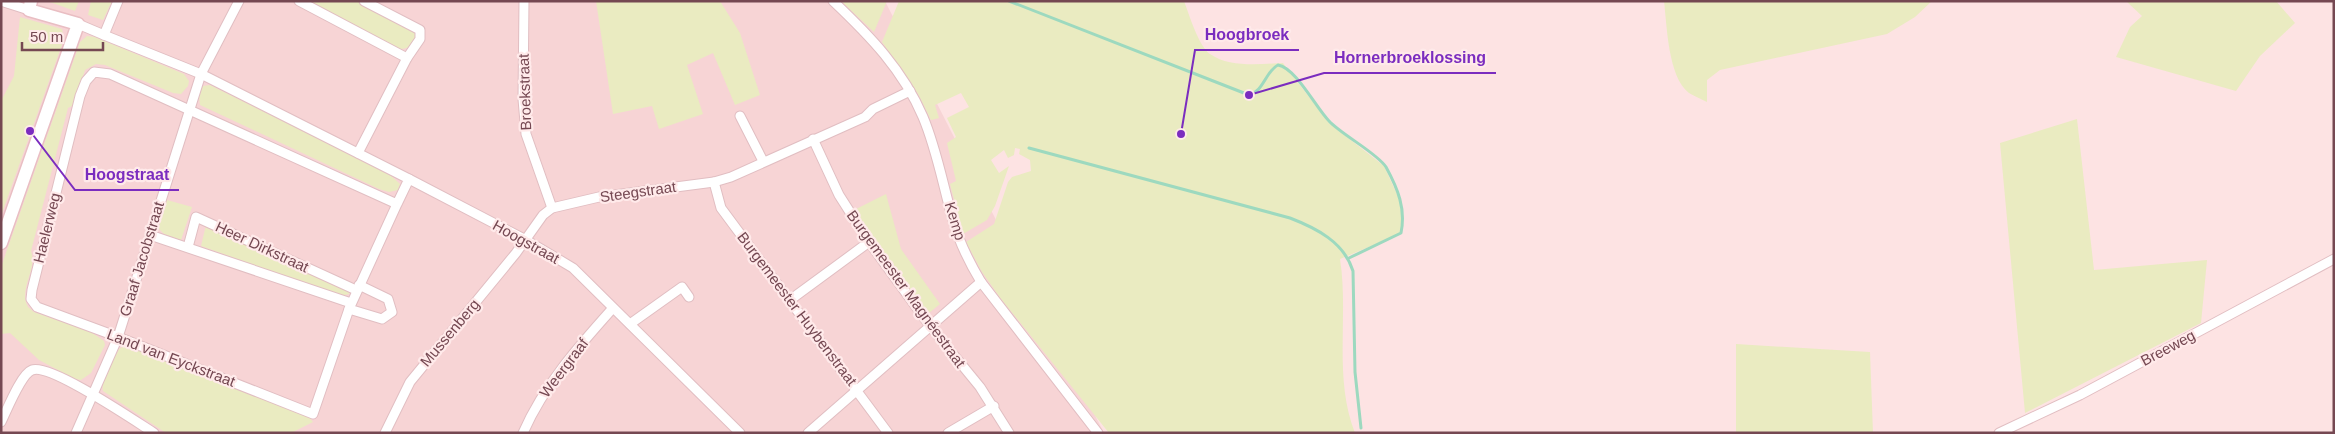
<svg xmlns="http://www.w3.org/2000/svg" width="2335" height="434" font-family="Arial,sans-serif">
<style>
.residential{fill:#f7d4d5}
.green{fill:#eaebc1}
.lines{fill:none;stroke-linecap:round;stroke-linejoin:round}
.stream{stroke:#9dd9bf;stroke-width:3}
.street-casing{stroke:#e1bec2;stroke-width:11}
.secondary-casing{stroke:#e9bec3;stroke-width:15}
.street{stroke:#fff;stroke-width:9}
.secondary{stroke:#fff;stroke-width:12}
.labels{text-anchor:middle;stroke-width:4.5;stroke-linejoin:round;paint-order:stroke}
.street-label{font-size:15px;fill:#754852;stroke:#ffeaea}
.leader{fill:none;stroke:#7b2cbf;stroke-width:2}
.callout-dot{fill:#7b2cbf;stroke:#ffeaea;stroke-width:2}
.callout-label{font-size:16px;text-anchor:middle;font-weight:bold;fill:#7b2cbf;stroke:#ffeaea;stroke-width:4.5;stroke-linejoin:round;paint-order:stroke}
</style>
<rect width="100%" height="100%" fill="#fde3e3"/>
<!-- residential -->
<polygon class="residential" points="1,1 885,1 1104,433 1,433"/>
<!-- green -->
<g class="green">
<polygon points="47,1 79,1 75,11"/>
<polygon points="91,1 112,1 103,20 88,15"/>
<path d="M308,1H357L415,31L417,36C413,44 410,49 400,49Z"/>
<polygon points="596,1 720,1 740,33 760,95 735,105 713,53 687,65 703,114 659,129 652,106 613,114"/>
<polygon points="841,1 887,1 874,32"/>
<path d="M899,1H1184C1189,14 1199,47 1210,54C1230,68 1260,64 1283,63L1329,123L1384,166L1401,203L1402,222L1400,234L1340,259C1349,316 1333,377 1355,433H1109L1001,299L982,272L966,242L994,224L1008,182L1012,177L1031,171L1030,160L1019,154L1020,149L1015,148L1014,155L1008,158L1004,150L991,160L999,173L1009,166L995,206L987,220L963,234L950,184L956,181L947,143L956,137L947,118L969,107L961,93L935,105L939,118L931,120L918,94L882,42Z"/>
<path d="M1664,1H1932L1915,17L1887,34L1720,70L1707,80V102C1701,99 1694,96 1689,93C1668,77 1667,26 1664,1Z"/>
<polygon points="2126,1 2276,1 2295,23 2260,56 2236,91 2116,57 2130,27 2142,16"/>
<polygon points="20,17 62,29 64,39 1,216 1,101 14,76"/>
<path d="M87,36L95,37L184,74L189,81L188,86L181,94L173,93L105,65L96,64L85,70L74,105L68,108L31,251C38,269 18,289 28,307L34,312L91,332L104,341L105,345L91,373L81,380L75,379L39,360L10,333L1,334V267L80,42Z"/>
<polygon points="210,85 388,173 400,184 398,190 389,192 379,189 200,105 199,95 203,86"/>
<polygon points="2077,119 2094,270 2207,260 2201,323 2025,413 2000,143"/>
<polygon points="886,194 901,249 940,304 929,313 923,311 854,210"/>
<polygon points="167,200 192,207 181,240 164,234 158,228"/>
<polygon points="206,225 351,290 349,294 340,296 201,246"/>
<polygon points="1736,344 1870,352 1873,433 1736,433"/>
<path d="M124,346H131L308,416L313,422L291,433H166L103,391C100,377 113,361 119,349Z"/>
</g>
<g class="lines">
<!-- stream -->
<g class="stream">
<path d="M1009,1L1249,95C1264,91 1265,72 1278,65C1296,68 1316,108 1329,121C1342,135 1377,153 1386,167C1398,189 1406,209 1401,233L1349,258"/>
<path d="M1029,148L1290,218C1316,228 1344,242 1353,271L1355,372L1361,428"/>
</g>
<defs>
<g id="street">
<polyline points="1,1 29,10"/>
<polyline points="299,1 407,58"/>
<polyline points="524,1 523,99 526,134 552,208"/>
<path d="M833,1C870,36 903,70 923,117C937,150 943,186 953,220C959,242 969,262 981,282L1098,433"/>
<polyline points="78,24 104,35 118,1"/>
<polyline points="104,35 201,74 409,179 397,204 110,74 94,72 86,81 80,96 32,290 31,299 37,307 118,337 313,414 349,309 397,204"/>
<polyline points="740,116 763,161"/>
<polyline points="813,139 839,195 869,242 930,326 980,387 1009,433"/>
<polyline points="358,153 407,58 420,39 420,30 364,1"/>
<polyline points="409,179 526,240 573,268 740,433"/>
<polyline points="714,182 721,208 888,433"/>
<polyline points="150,235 351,303"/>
<polyline points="188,247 196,217 356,290"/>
<polyline points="790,300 869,242"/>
<polyline points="349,309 382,319 392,312 388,299 359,285"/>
<polyline points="630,324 682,287 689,297"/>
<path d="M1,422C7,410 21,374 32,370C50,363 135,421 154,433"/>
<polyline points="76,433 118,337 201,74 239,1"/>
<polyline points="385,433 410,382 516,253 543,215 552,208 599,197 714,182 731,177 865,117 873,109 910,91"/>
<path d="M523,433C544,385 579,346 613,308"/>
<polyline points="808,433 981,282"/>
<polyline points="948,433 994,406"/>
<polyline points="1999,433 2080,395 2334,259"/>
</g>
<polyline id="secondary" points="1,243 78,24 29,10 31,1"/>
</defs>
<!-- street casing -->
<use href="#street" class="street-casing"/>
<!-- secondary casing -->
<use href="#secondary" class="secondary-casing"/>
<!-- street -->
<use href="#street" class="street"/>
<!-- secondary -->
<use href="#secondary" class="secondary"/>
</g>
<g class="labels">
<!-- street labels -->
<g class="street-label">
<text transform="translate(525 92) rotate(-92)" y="5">Broekstraat</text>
<text transform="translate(638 192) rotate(-8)" y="5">Steegstraat</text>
<text transform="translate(955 221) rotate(73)" y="5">Kemp</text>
<text transform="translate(47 228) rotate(-76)" y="5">Haelerweg</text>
<text transform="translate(526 242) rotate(29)" y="5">Hoogstraat</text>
<text transform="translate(262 247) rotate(25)" y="5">Heer Dirkstraat</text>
<text transform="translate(142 259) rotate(-73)" y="5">Graaf Jacobstraat</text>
<text transform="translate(906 289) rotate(54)" y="5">Burgemeester Magnéestraat</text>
<text transform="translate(797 309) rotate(53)" y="5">Burgemeester Huybenstraat</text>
<text transform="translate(450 333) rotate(-50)" y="5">Mussenberg</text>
<text transform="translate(2168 348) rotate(-28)" y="5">Breeweg</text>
<text transform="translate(171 358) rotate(21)" y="5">Land van Eyckstraat</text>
<text transform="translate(564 368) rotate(-53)" y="5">Weergraaf</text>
</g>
</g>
<!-- callouts -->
<path class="leader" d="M1181 134L1195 50H1299M1249 95L1324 73H1496M30 131L75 190H179"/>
<g class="callout-dot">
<circle cx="1181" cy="134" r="5"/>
<circle cx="1249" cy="95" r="5"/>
<circle cx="30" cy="131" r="5"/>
</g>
<g class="callout-label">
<text x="1247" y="40">Hoogbroek</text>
<text x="1410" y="63">Hornerbroeklossing</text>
<text x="127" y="180">Hoogstraat</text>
</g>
<!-- border -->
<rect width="2335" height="434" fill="none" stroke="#754852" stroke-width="5"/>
<!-- scale -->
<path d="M22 42v8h81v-8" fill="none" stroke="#754852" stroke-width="2.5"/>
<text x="30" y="42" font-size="15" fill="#754852" stroke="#ffeaea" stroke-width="4" paint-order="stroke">50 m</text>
</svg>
